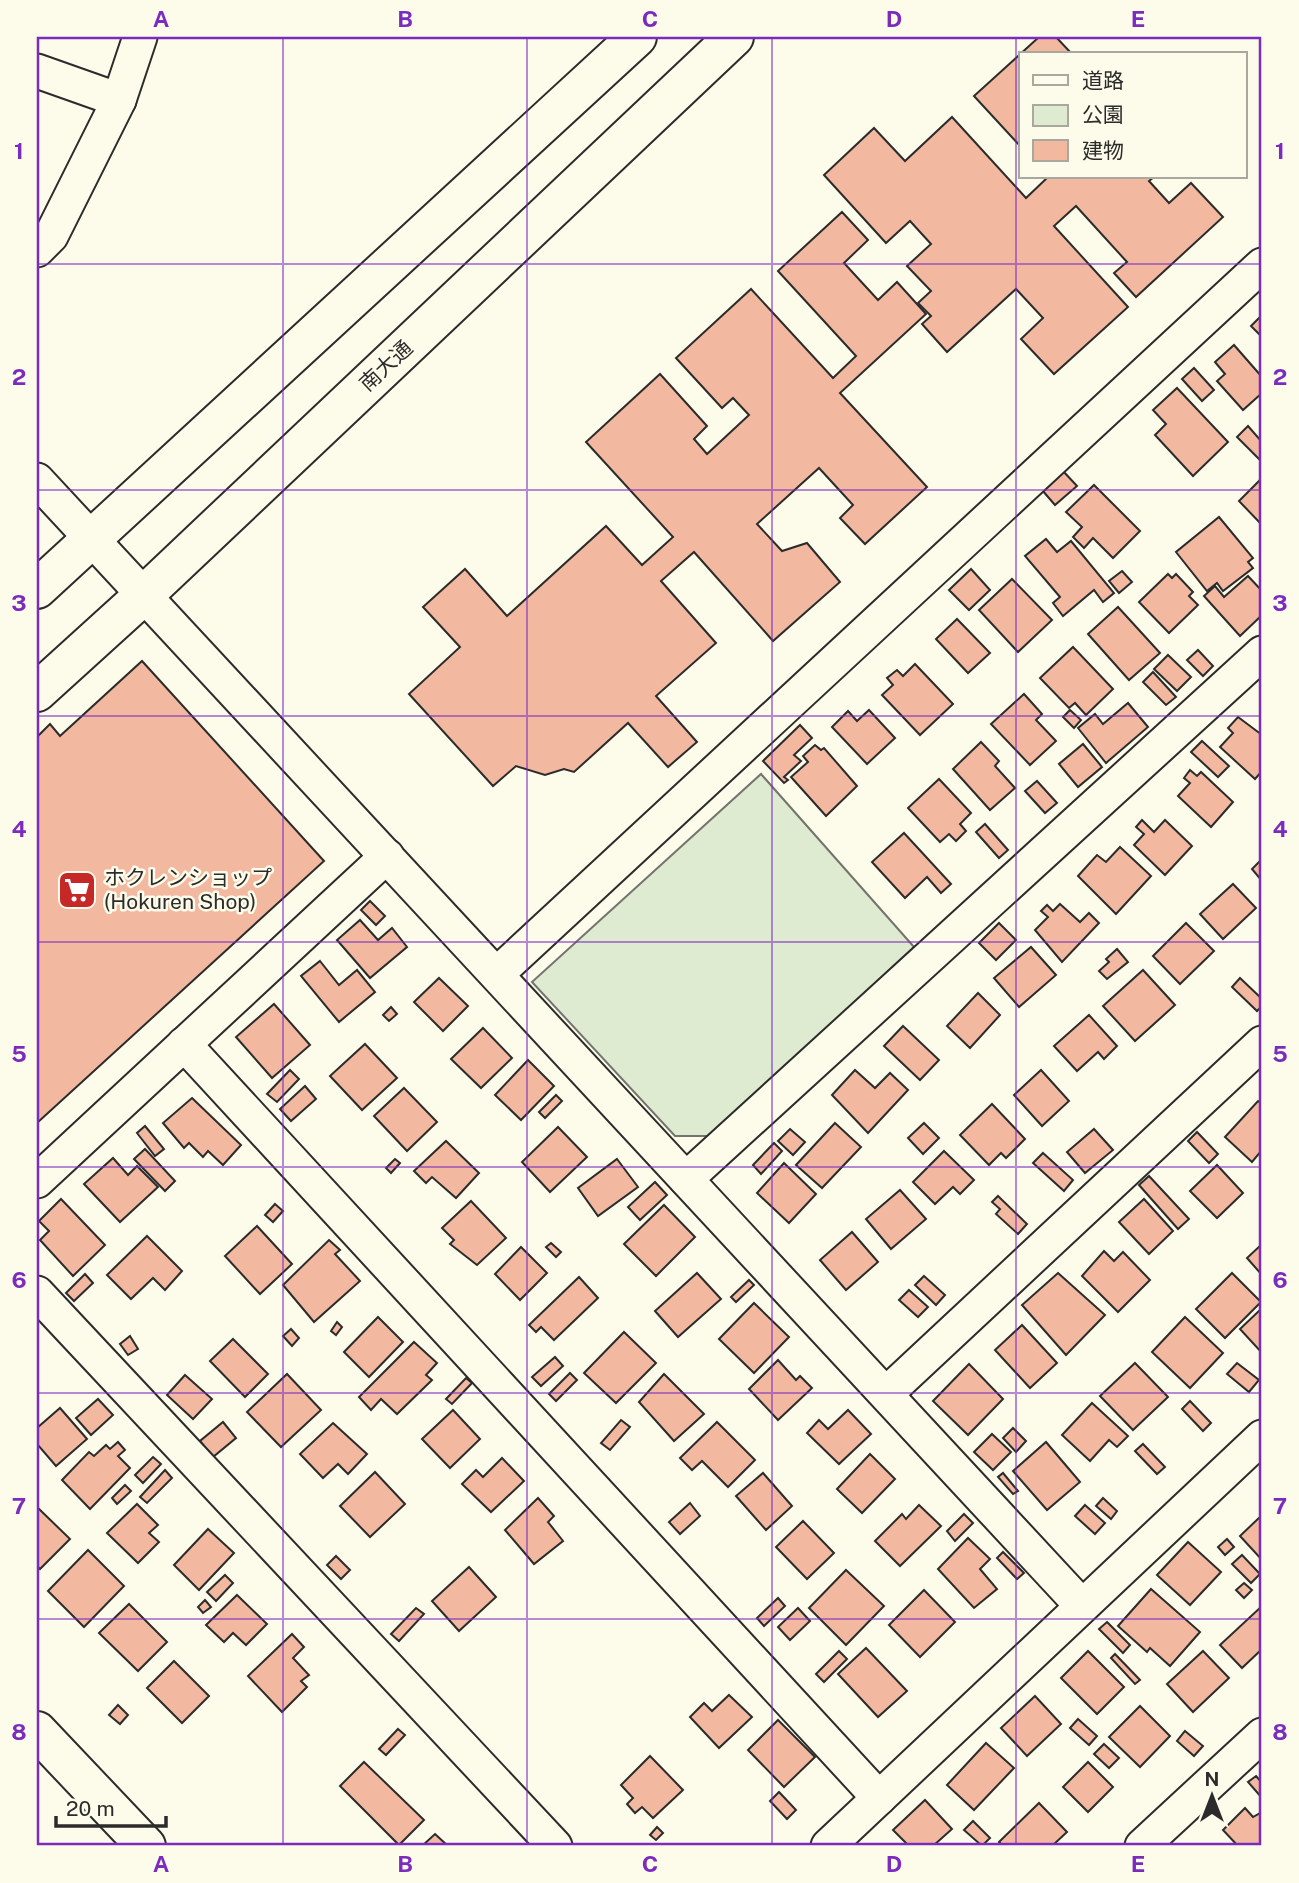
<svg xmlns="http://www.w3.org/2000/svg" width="1299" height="1883" font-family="'Public Sans','Noto Sans JP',sans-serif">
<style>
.green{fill:#deebd1;stroke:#74746e;stroke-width:2}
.building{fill:#f2b8a0;stroke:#2b2b2b;stroke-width:2}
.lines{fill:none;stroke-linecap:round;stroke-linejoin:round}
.minor-casing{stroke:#2b2b2b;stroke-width:37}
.tertiary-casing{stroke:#2b2b2b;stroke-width:42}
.secondary-casing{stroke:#2b2b2b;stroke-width:42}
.minor{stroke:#fdfbea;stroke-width:33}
.tertiary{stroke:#fdfbea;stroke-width:38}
.secondary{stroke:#fdfbea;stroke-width:38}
.grid{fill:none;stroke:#7b2cbf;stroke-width:2;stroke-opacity:0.55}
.labels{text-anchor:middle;stroke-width:5;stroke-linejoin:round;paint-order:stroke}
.street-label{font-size:21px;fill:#2b2b2b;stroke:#fdfbea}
.poi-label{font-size:21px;fill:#2b2b2b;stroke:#fdfbea;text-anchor:start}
.neatline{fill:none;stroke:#7b2cbf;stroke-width:2.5}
.grid-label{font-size:23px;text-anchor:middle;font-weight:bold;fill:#7b2cbf}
</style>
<rect width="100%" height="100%" fill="#fdfbea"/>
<!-- green -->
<polygon class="green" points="761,774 914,947 711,1136 675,1136 532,982"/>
<!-- building -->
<g class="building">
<polygon points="1039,37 1056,37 1072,54 1021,54 1021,147 974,96"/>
<polygon points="952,117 1026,198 1048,177 1154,177 1149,181 1169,203 1191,183 1223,217 1136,297 1114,273 1127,262 1076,206 1054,226 1128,307 1054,374 1021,339 1043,318 1016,289 947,352 922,324 931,316 918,303 931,291 907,266 931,244 910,221 886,243 824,175 874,128 905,161"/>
<polygon points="842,212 868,240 844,263 878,300 897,282 926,314 840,393 927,487 865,544 840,518 853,505 819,468 757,524 782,551 807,543 840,582 773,641 694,552 661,581 716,643 656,696 697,742 668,767 628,723 574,772 564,769 545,775 516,766 493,786 409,694 460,647 423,607 465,569 507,616 606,526 642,565 673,537 586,442 660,374 707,426 694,439 707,454 749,415 733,398 722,408 676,358 751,289 833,378 856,356 778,271"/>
<polygon points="1262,315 1262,337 1251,326"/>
<polygon points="1234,345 1262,377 1262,393 1243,410 1217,381 1225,374 1215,362"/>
<polygon points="1194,368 1214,390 1202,401 1182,379"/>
<polygon points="1177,388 1228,442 1193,476 1155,435 1166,424 1153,410"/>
<polygon points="1248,426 1262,442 1260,460 1237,437"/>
<polygon points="1063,471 1077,486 1055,505 1042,490"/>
<polygon points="1262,478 1262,525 1239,501"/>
<polygon points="1094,485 1140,531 1113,558 1093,538 1084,548 1073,537 1082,527 1066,512"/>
<polygon points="1219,517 1253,558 1248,562 1253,568 1223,591 1217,583 1207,591 1176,552"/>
<polygon points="1046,539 1057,552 1071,541 1114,593 1103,602 1094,590 1063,616 1053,603 1060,597 1025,556"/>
<polygon points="971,569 990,590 969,610 949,590"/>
<polygon points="1122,571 1132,582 1119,593 1109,581"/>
<polygon points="1168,574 1172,578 1176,574 1193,592 1189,596 1198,605 1169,633 1139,602"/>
<polygon points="1248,576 1262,591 1262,615 1240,636 1204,596 1215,586 1224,597"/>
<polygon points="1012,579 1052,620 1018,652 979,610"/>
<polygon points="1118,607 1160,653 1129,680 1088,634"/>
<polygon points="957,619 990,653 968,673 936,639"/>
<polygon points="1073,647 1113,689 1086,715 1075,703 1069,708 1040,678"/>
<polygon points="1198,650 1213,666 1203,676 1187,660"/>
<polygon points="1168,655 1191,677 1177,691 1154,669"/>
<polygon points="142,661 324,861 37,1123 37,737 50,724 60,736"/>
<polygon points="915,664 953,704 920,735 882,695 893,685 887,678 897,670 903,676"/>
<polygon points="1153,672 1176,697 1166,705 1143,682"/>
<polygon points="1024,694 1042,714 1036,720 1056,741 1030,765 991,724"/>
<polygon points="1128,703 1148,727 1106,763 1078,728 1095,714 1103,724"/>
<polygon points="869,710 895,738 867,764 832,727 848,711 857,721"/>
<polygon points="1070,710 1081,720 1074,728 1063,717"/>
<polygon points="1238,717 1262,735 1262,771 1255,779 1220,747 1233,733 1228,728"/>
<polygon points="800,725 812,738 794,755 801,761 784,777 788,780 784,783 763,761"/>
<polygon points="1202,741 1229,766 1218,777 1191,752"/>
<polygon points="981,742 999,761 995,766 1015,788 990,810 953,769"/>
<polygon points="1083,744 1102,767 1078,787 1059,764"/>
<polygon points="815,745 821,750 824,748 857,786 826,816 791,777 808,762 803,756"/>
<polygon points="1190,770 1197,776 1201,772 1233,802 1211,827 1178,796 1190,783 1184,778"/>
<polygon points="939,779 971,813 960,824 966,831 956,841 949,834 940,842 908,808"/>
<polygon points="1037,781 1057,803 1045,813 1025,791"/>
<polygon points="1142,820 1154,832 1165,820 1192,846 1165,875 1134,845 1144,834 1136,827"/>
<polygon points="985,824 1008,850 999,858 976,832"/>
<polygon points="904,833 951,884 941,893 927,877 905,898 872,862"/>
<polygon points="1120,847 1151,876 1116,914 1078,876 1097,855 1106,862"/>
<polygon points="1262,859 1262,881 1252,869"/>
<polygon points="1233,884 1256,908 1223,939 1200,914"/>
<polygon points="370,901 385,916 376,925 361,910"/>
<polygon points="1060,904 1080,922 1089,913 1099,923 1062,962 1035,930 1048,917 1041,911 1047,905 1053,911"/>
<polygon points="360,920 378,940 392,928 407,947 370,978 337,940"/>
<polygon points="999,923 1016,940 996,960 979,943"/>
<polygon points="1186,923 1214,951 1180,984 1153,956"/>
<polygon points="1031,947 1056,975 1019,1007 994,978"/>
<polygon points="1117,949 1128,962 1107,979 1099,971 1109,962 1106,959"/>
<polygon points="320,961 339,985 357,970 375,992 339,1022 301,976"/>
<polygon points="1143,970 1175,1005 1135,1041 1103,1006"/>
<polygon points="439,978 468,1006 443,1031 414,1002"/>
<polygon points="1240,978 1262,999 1262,1006 1257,1011 1232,987"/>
<polygon points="978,993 1000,1015 970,1048 947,1026"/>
<polygon points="274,1004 310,1045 272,1078 236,1037"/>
<polygon points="391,1007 397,1014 389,1021 383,1015"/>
<polygon points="1089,1015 1117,1046 1104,1059 1098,1052 1077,1071 1054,1046"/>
<polygon points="903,1026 939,1060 920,1080 884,1046"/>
<polygon points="483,1028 512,1058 481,1088 451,1059"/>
<polygon points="365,1044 397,1078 362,1110 330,1076"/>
<polygon points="528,1060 554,1086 521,1120 495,1095"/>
<polygon points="290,1070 299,1079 277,1102 267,1094"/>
<polygon points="855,1070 875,1088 890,1073 908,1090 868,1133 832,1095"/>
<polygon points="1041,1070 1069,1101 1042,1126 1014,1095"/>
<polygon points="305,1086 316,1099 291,1121 280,1109"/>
<polygon points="404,1088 437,1122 407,1151 374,1116"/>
<polygon points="556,1095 562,1101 545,1118 539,1112"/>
<polygon points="192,1098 241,1145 223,1165 208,1151 203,1157 189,1143 184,1148 163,1123"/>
<polygon points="1258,1101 1262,1104 1262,1150 1252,1162 1225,1137"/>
<polygon points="992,1104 1025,1139 1006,1158 1001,1153 989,1165 960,1135"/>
<polygon points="835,1123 861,1147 822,1188 796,1165"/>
<polygon points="924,1123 939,1138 923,1154 908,1138"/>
<polygon points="145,1126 164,1149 155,1156 137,1133"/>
<polygon points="558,1127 587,1157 550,1192 522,1162"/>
<polygon points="790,1129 805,1142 793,1155 778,1141"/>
<polygon points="1094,1129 1113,1150 1085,1173 1067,1152"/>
<polygon points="1197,1132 1218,1154 1209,1163 1188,1141"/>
<polygon points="446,1141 479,1173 456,1198 432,1177 426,1183 414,1171"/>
<polygon points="774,1143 782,1151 761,1174 753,1165"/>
<polygon points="145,1149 175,1181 165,1191 134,1159"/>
<polygon points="944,1151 974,1180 960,1194 953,1187 935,1204 913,1182"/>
<polygon points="1043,1153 1073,1180 1064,1191 1033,1163"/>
<polygon points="113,1158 128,1175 137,1166 158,1187 120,1222 84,1184"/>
<polygon points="395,1159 400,1163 391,1173 386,1168"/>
<polygon points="617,1159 638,1187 598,1216 578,1188"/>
<polygon points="784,1163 816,1194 789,1223 757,1193"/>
<polygon points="1217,1165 1243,1193 1217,1218 1190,1191"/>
<polygon points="1149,1176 1189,1219 1178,1229 1139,1185"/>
<polygon points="655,1182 667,1195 640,1220 628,1207"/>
<polygon points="900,1190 926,1219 891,1249 866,1219"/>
<polygon points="998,1196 1027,1224 1018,1234 996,1214 1000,1209 992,1202"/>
<polygon points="61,1199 105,1245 73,1276 40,1240 49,1231 39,1221"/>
<polygon points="1144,1199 1173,1231 1149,1254 1119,1222"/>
<polygon points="471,1201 506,1238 477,1265 450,1244 454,1240 442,1228"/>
<polygon points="275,1204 283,1211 273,1222 265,1215"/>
<polygon points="664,1205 695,1237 656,1276 624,1244"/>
<polygon points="257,1226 292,1264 260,1294 225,1256"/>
<polygon points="852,1232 878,1262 846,1290 820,1260"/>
<polygon points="147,1236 182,1271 165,1290 153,1278 131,1299 107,1275"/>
<polygon points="329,1240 340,1250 335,1254 360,1281 314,1322 283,1285"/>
<polygon points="551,1243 561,1252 556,1257 546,1247"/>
<polygon points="1262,1244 1262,1275 1247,1258"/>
<polygon points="521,1247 547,1273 520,1300 495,1274"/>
<polygon points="1104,1251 1114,1261 1123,1252 1150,1280 1118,1312 1082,1276"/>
<polygon points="697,1273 721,1299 678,1337 655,1311"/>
<polygon points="1058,1273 1105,1315 1066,1355 1022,1305"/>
<polygon points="1232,1273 1261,1302 1225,1338 1196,1309"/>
<polygon points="85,1274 93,1283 74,1301 66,1293"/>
<polygon points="924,1276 945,1295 936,1305 915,1285"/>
<polygon points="579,1277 598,1298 554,1340 541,1327 536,1332 529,1325"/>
<polygon points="749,1280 754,1285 736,1302 731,1297"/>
<polygon points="909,1290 928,1307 918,1317 899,1300"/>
<polygon points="754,1303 789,1337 754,1373 719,1339"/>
<polygon points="1262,1308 1262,1353 1240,1329"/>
<polygon points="378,1317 403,1342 369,1377 344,1352"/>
<polygon points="1185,1317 1223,1353 1190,1388 1152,1352"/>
<polygon points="337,1322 342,1327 336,1335 331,1331"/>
<polygon points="1022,1325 1057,1363 1030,1388 995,1350"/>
<polygon points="291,1329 299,1338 292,1346 283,1336"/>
<polygon points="624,1332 656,1363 616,1403 584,1373"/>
<polygon points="130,1336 138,1349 128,1355 120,1344"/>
<polygon points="233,1339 268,1374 245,1397 210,1361"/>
<polygon points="414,1342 437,1363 426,1375 432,1380 397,1414 381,1399 371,1410 359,1397"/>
<polygon points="555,1357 563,1366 541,1386 532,1377"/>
<polygon points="778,1360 796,1380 800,1376 812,1388 778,1420 749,1389"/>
<polygon points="1135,1363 1168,1397 1133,1430 1100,1396"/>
<polygon points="1237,1363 1259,1380 1249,1392 1227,1374"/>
<polygon points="969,1364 1003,1399 968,1435 933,1401"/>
<polygon points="570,1373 577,1380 556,1401 549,1394"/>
<polygon points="287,1374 321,1410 281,1447 247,1412"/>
<polygon points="664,1374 704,1414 674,1441 639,1402"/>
<polygon points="185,1375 212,1399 193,1419 167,1395"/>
<polygon points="466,1378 472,1383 452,1404 446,1399"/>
<polygon points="98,1399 113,1415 91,1435 76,1418"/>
<polygon points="1190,1401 1211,1423 1203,1431 1182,1409"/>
<polygon points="1092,1403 1128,1436 1117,1447 1109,1440 1090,1461 1062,1435"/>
<polygon points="60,1408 87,1439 56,1466 37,1444 37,1428"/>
<polygon points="453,1410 480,1439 450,1468 422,1439"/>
<polygon points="848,1410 871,1434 839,1464 807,1433 819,1420 828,1429"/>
<polygon points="621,1420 630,1427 610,1450 601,1443"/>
<polygon points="223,1422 236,1438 213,1457 200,1441"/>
<polygon points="717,1422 755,1460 728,1487 702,1461 692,1470 680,1458"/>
<polygon points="333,1423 367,1454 348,1474 338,1464 323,1478 300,1454"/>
<polygon points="1013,1428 1026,1441 1016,1452 1003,1438"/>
<polygon points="992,1434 1011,1452 993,1470 974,1452"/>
<polygon points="118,1442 125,1450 118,1456 130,1468 90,1509 62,1480 89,1452 94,1456 106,1445 110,1449"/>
<polygon points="1046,1442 1080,1482 1047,1510 1013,1471"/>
<polygon points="1143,1444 1165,1467 1157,1474 1135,1451"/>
<polygon points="870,1454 895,1479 862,1513 837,1489"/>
<polygon points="153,1457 161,1464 143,1483 135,1475"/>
<polygon points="502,1458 524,1481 491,1512 462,1484 476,1470 483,1477"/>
<polygon points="165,1470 172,1478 147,1503 140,1497"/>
<polygon points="375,1472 405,1504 370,1537 340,1506"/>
<polygon points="763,1473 792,1506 766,1530 736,1496"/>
<polygon points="1003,1473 1018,1491 1013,1494 998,1477"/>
<polygon points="125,1485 131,1491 117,1504 112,1498"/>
<polygon points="538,1498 554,1516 548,1522 563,1541 534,1564 505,1530"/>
<polygon points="1103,1498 1117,1511 1111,1519 1096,1506"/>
<polygon points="690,1503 700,1516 680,1534 669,1522"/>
<polygon points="137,1504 158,1525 149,1533 159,1542 138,1563 107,1533"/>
<polygon points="919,1505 941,1526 900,1566 875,1541 902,1514 906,1519"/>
<polygon points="1085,1505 1105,1523 1095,1534 1075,1516"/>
<polygon points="37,1507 70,1539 40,1569 37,1566"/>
<polygon points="964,1514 973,1523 955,1541 947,1531"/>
<polygon points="1262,1515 1262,1560 1240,1536"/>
<polygon points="803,1521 834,1553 807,1579 776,1547"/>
<polygon points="208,1529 234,1553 199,1590 174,1565"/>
<polygon points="968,1538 990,1559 980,1569 997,1589 974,1608 938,1569"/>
<polygon points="1227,1539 1234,1547 1225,1555 1218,1547"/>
<polygon points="1188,1542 1221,1572 1190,1605 1157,1575"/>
<polygon points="88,1550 124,1586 84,1627 48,1591"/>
<polygon points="1003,1552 1024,1573 1017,1579 997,1558"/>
<polygon points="1242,1555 1260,1574 1251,1583 1232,1564"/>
<polygon points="336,1556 350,1570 341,1579 327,1565"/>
<polygon points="469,1567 496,1597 459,1631 432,1601"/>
<polygon points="846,1570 884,1606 846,1645 809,1608"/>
<polygon points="225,1575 233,1583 216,1601 207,1592"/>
<polygon points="1244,1583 1252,1590 1244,1598 1236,1590"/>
<polygon points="1151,1589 1200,1632 1170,1666 1150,1648 1147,1652 1118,1626"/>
<polygon points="924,1590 955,1622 920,1657 889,1625"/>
<polygon points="237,1595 267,1624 246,1645 233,1633 224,1642 206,1625"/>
<polygon points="778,1598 785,1606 764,1626 757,1618"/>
<polygon points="205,1600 211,1607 203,1613 198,1607"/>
<polygon points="129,1604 167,1642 138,1671 99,1633"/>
<polygon points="1262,1606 1262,1649 1242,1668 1220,1645"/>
<polygon points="416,1608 424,1614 399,1641 391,1634"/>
<polygon points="798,1608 810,1621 790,1640 778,1627"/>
<polygon points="1107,1622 1130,1645 1123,1653 1099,1629"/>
<polygon points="292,1634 304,1647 293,1658 309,1675 301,1681 307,1687 282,1712 248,1676"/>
<polygon points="866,1648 907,1691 878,1717 838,1674"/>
<polygon points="839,1651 847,1659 824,1682 816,1674"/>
<polygon points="1088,1651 1124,1687 1097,1714 1061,1678"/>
<polygon points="1203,1651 1229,1678 1193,1712 1167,1684"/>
<polygon points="1115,1654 1140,1680 1135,1684 1111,1658"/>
<polygon points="174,1661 209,1696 182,1723 147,1688"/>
<polygon points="729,1695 752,1717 719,1748 690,1717 704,1703 712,1711"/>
<polygon points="1035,1696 1061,1724 1027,1756 1001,1728"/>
<polygon points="118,1705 128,1715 120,1724 109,1715"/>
<polygon points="1140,1706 1170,1736 1140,1767 1109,1737"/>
<polygon points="1078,1719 1097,1736 1089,1745 1070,1728"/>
<polygon points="778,1720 815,1757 784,1787 748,1750"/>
<polygon points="398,1729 405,1735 386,1755 379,1749"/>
<polygon points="1185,1731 1203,1746 1194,1756 1177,1741"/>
<polygon points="986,1743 1014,1768 974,1810 947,1785"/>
<polygon points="1104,1744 1119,1758 1109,1768 1094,1754"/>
<polygon points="650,1756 683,1790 653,1818 642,1807 635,1813 627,1804 633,1798 621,1785"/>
<polygon points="364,1762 424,1820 399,1845 340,1786"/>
<polygon points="1088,1762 1113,1787 1088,1812 1063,1787"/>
<polygon points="1256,1776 1262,1783 1262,1798 1248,1782"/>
<polygon points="779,1792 796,1810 787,1819 770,1801"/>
<polygon points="925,1800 952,1829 933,1846 909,1846 893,1830"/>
<polygon points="1039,1803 1067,1832 1052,1846 1003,1846 999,1842"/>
<polygon points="1245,1808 1253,1817 1262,1812 1262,1846 1238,1846 1223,1830"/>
<polygon points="973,1821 990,1838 982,1846 964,1830"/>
<polygon points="657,1827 663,1833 656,1840 650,1835"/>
<polygon points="435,1834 448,1846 422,1846"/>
</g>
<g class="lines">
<defs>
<g id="minor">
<polyline points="37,71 119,100"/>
<polyline points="37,250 51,236 119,100 140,37"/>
<polyline points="37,480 1082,1606"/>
<polyline points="497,974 1262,265"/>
<polyline points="184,1044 879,1798"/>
<polyline points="686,1179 1262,653"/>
<polyline points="37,1181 387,856"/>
<polyline points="37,1293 555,1846"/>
<polyline points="886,1394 1262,1043"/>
<polyline points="828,1846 1262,1437"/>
<polyline points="1142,1846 1262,1735"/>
</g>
<polyline id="tertiary" points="37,1731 146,1846"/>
<g id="secondary">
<polyline points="37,589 637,37"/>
<polyline points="37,692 145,594 734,37"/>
</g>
</defs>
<!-- minor casing -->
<use href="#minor" class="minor-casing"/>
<!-- tertiary casing -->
<use href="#tertiary" class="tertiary-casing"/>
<!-- secondary casing -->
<use href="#secondary" class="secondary-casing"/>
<!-- minor -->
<use href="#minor" class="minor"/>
<!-- tertiary -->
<use href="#tertiary" class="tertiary"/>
<!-- secondary -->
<use href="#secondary" class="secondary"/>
</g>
<!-- grid -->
<path class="grid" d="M283,37V1846M527,37V1846M772,37V1846M1016,37V1846M37,264H1262M37,490H1262M37,716H1262M37,942H1262M37,1167H1262M37,1393H1262M37,1619H1262"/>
<!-- icons -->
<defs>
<symbol id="supermarket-square" viewBox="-11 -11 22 22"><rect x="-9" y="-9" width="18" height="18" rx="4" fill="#c62828" stroke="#fdfbea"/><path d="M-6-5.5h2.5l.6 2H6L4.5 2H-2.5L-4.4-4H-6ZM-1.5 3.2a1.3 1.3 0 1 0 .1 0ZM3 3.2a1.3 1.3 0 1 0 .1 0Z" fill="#fff"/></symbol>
</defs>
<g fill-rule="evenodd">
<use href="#supermarket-square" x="55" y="868" width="44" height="44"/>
</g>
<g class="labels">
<!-- street labels -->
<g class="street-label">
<text transform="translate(386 366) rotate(-43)" y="7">南大通</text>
</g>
<!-- poi labels -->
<g class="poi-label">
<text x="104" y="885">ホクレンショップ<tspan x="104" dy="24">(Hokuren Shop)</tspan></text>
</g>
</g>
<!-- border -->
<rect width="1299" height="1883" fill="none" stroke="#fdfbea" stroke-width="77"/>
<!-- legend -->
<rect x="1019" y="52" width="228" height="126" fill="#fdfbea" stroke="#a9a89e" stroke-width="2"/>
<rect x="1033" y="75" width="35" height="10" fill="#fdfbea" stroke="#a9a89e" stroke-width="2"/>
<text x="1082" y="88" font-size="21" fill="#2b2b2b">道路</text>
<rect x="1033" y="105" width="35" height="21" fill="#deebd1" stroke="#a9a89e" stroke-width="2"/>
<text x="1082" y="122" font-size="21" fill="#2b2b2b">公園</text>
<rect x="1033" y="140" width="35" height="21" fill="#f2b8a0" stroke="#a9a89e" stroke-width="2"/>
<text x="1082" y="158" font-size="21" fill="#2b2b2b">建物</text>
<!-- north arrow -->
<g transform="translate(1212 1796)" stroke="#fdfbea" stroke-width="5" paint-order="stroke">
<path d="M0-5L12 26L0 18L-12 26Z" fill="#2b2b2b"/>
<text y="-10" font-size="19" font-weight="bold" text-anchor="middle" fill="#2b2b2b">N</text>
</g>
<!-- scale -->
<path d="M56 1816v10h110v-10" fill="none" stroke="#2b2b2b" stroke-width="3.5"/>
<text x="66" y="1816" font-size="21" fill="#2b2b2b" stroke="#fdfbea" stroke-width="5" paint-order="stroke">20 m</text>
<rect x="38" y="38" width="1222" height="1806" class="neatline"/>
<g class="grid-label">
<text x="161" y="27">A</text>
<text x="405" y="27">B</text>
<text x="650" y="27">C</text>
<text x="894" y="27">D</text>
<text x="1138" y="27">E</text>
<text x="19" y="159">1</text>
<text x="1280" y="159">1</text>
<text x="19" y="385">2</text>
<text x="1280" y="385">2</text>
<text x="19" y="611">3</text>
<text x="1280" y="611">3</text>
<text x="19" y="837">4</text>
<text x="1280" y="837">4</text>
<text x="19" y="1062">5</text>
<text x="1280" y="1062">5</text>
<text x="19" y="1288">6</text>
<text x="1280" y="1288">6</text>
<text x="19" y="1514">7</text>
<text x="1280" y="1514">7</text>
<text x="19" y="1740">8</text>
<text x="1280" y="1740">8</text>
<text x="161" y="1872">A</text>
<text x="405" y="1872">B</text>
<text x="650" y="1872">C</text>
<text x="894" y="1872">D</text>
<text x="1138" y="1872">E</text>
</g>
</svg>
